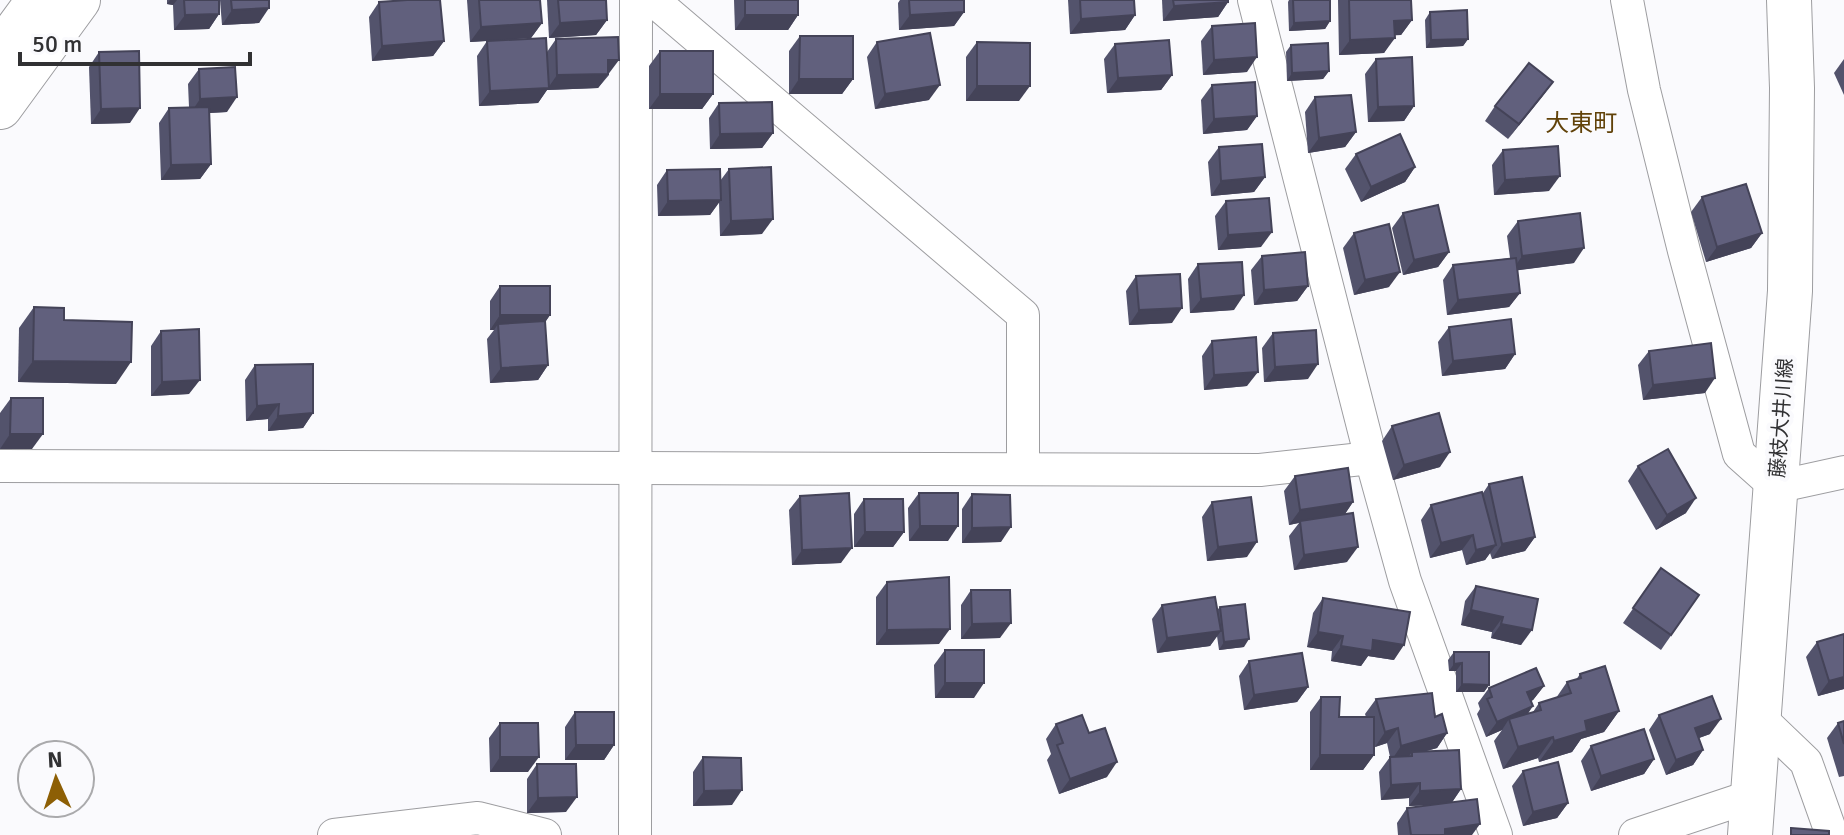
<svg xmlns="http://www.w3.org/2000/svg" width="1844" height="835" font-family="Signika,'Noto Sans JP',sans-serif">
<style>
.lines{fill:none;stroke-linecap:round;stroke-linejoin:round}
.minor-casing{stroke:#9d9da0;stroke-width:34}
.primary-casing{stroke:#9d9da0;stroke-width:46}
.minor{stroke:#fff;stroke-width:32}
.primary{stroke:#fff;stroke-width:44}
.wall{fill:#53536c}
.shaded-wall{fill:#444358}
.building{fill:#61607d;stroke:#444358;stroke-width:2}
.labels{text-anchor:middle;stroke-width:8;stroke-linejoin:round;paint-order:stroke}
.street-label{font-size:20px;fill:#313133;stroke:#fafafd}
.quarter-label{font-size:24px;fill:#614209;stroke:#fafafd}
</style>
<rect width="100%" height="100%" fill="#fafafd"/>
<g class="lines">
<defs>
<g id="minor">
<polyline points="653,0 1023,315 1023,469"/>
<polyline points="1254,0 1371,458 1405,581 1496,835"/>
<polyline points="1627,0 1644,90 1684,251 1739,454 1776,487 1844,472"/>
<polyline points="0,466 1260,470 1371,458"/>
<polyline points="1759,717 1806,762 1832,835"/>
<polyline points="334,835 478,818 545,835"/>
<polyline points="635,835 636,0"/>
<polyline points="1635,835 1752,796"/>
</g>
<g id="primary">
<polyline points="0,53 39,0"/>
<polyline points="0,107 78,0"/>
<polyline points="1750,835 1790,291 1792,88 1789,0"/>
</g>
</defs>
<!-- minor casing -->
<use href="#minor" class="minor-casing"/>
<!-- primary casing -->
<use href="#primary" class="primary-casing"/>
<!-- minor -->
<use href="#minor" class="minor"/>
<!-- primary -->
<use href="#primary" class="primary"/>
</g>
<!-- wall -->
<g class="wall">
<polygon points="167,0 219,0 219,14 209,29 174,30 173,5 167,4"/>
<polygon points="220,0 269,0 259,23 222,25"/>
<polygon points="467,0 540,0 542,23 531,38 470,42"/>
<polygon points="547,0 606,0 607,20 596,35 549,38"/>
<polygon points="734,0 798,0 798,15 788,30 735,30"/>
<polygon points="900,0 964,0 964,12 954,26 899,30 898,3"/>
<polygon points="1068,0 1134,0 1135,15 1125,30 1070,34"/>
<polygon points="1162,0 1228,0 1228,2 1218,17 1163,21"/>
<polygon points="1289,0 1330,0 1330,21 1325,29 1289,31 1288,2"/>
<polygon points="1338,0 1411,0 1412,20 1401,35 1395,35 1384,53 1339,55"/>
<polygon points="379,2 444,41 433,56 372,61 369,17"/>
<polygon points="1430,12 1468,39 1463,46 1426,48 1425,20"/>
<polygon points="1212,26 1247,72 1203,75 1201,41"/>
<polygon points="800,36 853,79 842,94 789,94 789,51"/>
<polygon points="556,39 609,75 598,88 547,90 538,103 479,106 477,56 487,41 547,52"/>
<polygon points="877,42 929,100 875,109 867,57"/>
<polygon points="977,42 1019,101 966,101 966,57"/>
<polygon points="1115,44 1172,75 1161,90 1107,93 1104,59"/>
<polygon points="1291,45 1329,71 1323,79 1287,81 1286,52"/>
<polygon points="660,51 713,94 702,109 649,109 649,66"/>
<polygon points="99,52 130,123 91,124 89,67"/>
<polygon points="1376,59 1414,106 1404,121 1368,122 1365,74"/>
<polygon points="1844,59 1844,95 1834,73"/>
<polygon points="199,69 227,112 209,113 211,164 200,179 161,180 159,123 169,108 189,107 188,84"/>
<polygon points="1553,82 1508,139 1485,121 1495,106"/>
<polygon points="1212,85 1257,116 1247,130 1203,134 1201,100"/>
<polygon points="1315,97 1356,132 1345,147 1308,153 1305,112"/>
<polygon points="719,103 773,133 762,148 710,149 709,118"/>
<polygon points="1219,147 1265,177 1254,192 1211,196 1208,162"/>
<polygon points="1503,150 1549,191 1494,195 1492,165"/>
<polygon points="1356,154 1415,167 1405,182 1361,202 1345,169"/>
<polygon points="729,169 762,234 720,236 719,202 710,215 658,216 657,185 667,170 720,181"/>
<polygon points="1702,197 1762,233 1751,248 1706,262 1691,212"/>
<polygon points="1226,201 1261,247 1218,250 1215,216"/>
<polygon points="1403,213 1449,252 1438,267 1403,275 1392,228"/>
<polygon points="1518,221 1574,263 1517,270 1520,293 1509,307 1447,315 1443,280 1453,265 1510,258 1507,236"/>
<polygon points="1354,233 1389,287 1354,295 1343,248"/>
<polygon points="1262,256 1308,286 1297,301 1254,305 1251,270"/>
<polygon points="1198,264 1234,310 1190,313 1188,279"/>
<polygon points="1136,276 1172,323 1129,325 1126,291"/>
<polygon points="500,286 550,315 545,322 548,365 538,380 490,383 487,339 494,330 490,330 490,301"/>
<polygon points="34,307 64,320 116,384 18,382 19,328"/>
<polygon points="1449,327 1515,354 1505,369 1442,376 1438,342"/>
<polygon points="161,331 189,394 151,396 151,346"/>
<polygon points="1273,333 1308,379 1264,382 1262,348"/>
<polygon points="1212,341 1247,386 1204,390 1202,356"/>
<polygon points="1649,351 1705,393 1643,400 1638,365"/>
<polygon points="255,365 313,413 303,428 268,431 268,419 246,421 245,380"/>
<polygon points="11,398 32,449 0,449 0,413"/>
<polygon points="1392,426 1440,467 1393,480 1382,441"/>
<polygon points="1638,466 1686,513 1656,530 1628,481"/>
<polygon points="1295,476 1353,502 1344,515 1347,562 1294,570 1289,536 1299,523 1289,525 1284,491"/>
<polygon points="1489,484 1535,537 1525,551 1492,559 1490,553 1485,560 1466,565 1462,550 1430,558 1421,520 1431,505 1483,493"/>
<polygon points="919,493 948,541 909,541 908,508"/>
<polygon points="972,494 1001,542 962,543 962,509"/>
<polygon points="800,496 841,563 792,565 789,510"/>
<polygon points="864,499 904,532 893,547 854,547 854,514"/>
<polygon points="1212,502 1247,557 1207,561 1202,517"/>
<polygon points="1661,568 1699,595 1661,650 1623,623"/>
<polygon points="887,582 939,644 876,645 876,597"/>
<polygon points="1476,586 1538,599 1521,645 1491,638 1492,632 1461,625 1465,601"/>
<polygon points="971,590 1000,638 961,639 961,605"/>
<polygon points="1323,598 1394,660 1368,656 1361,666 1331,661 1332,651 1307,647 1313,613"/>
<polygon points="1162,605 1217,610 1220,607 1244,647 1219,650 1217,636 1210,646 1157,653 1152,619"/>
<polygon points="1844,634 1844,689 1818,696 1806,657 1817,642"/>
<polygon points="945,650 974,698 935,698 934,665"/>
<polygon points="1454,652 1489,685 1484,692 1456,692 1456,671 1449,671 1448,660"/>
<polygon points="1249,661 1308,687 1297,702 1244,710 1239,676"/>
<polygon points="1580,674 1619,711 1604,732 1581,739 1572,752 1539,762 1538,758 1503,769 1494,741 1502,730 1486,737 1477,714 1480,709 1478,703 1489,688 1544,686 1533,700 1531,701 1528,714 1533,712 1539,703 1556,698 1567,682 1576,680"/>
<polygon points="1321,697 1339,717 1366,717 1365,714 1376,699 1435,717 1447,733 1437,748 1423,752 1461,789 1452,802 1472,835 1398,835 1397,823 1407,808 1434,805 1409,806 1409,798 1381,800 1379,772 1390,757 1387,743 1375,747 1374,744 1374,755 1363,770 1310,770 1310,712"/>
<polygon points="575,712 614,745 604,760 565,760 565,727"/>
<polygon points="1659,715 1710,734 1699,738 1703,750 1693,765 1666,775 1649,730"/>
<polygon points="1844,721 1844,776 1839,777 1827,738 1838,723"/>
<polygon points="500,723 528,772 490,772 489,738"/>
<polygon points="1056,724 1107,777 1059,794 1047,760 1051,754 1046,739"/>
<polygon points="1591,746 1654,759 1644,774 1591,791 1581,761"/>
<polygon points="703,757 732,805 693,806 693,772"/>
<polygon points="537,764 566,812 527,813 527,779"/>
<polygon points="1523,771 1568,803 1557,818 1523,826 1512,786"/>
</g>
<!-- shaded-wall -->
<g class="shaded-wall">
<polygon points="170,0 177,0 173,5 167,4"/>
<polygon points="1228,2 1218,17 1163,21 1174,6"/>
<polygon points="269,8 259,23 222,25 232,10"/>
<polygon points="964,12 954,26 899,30 910,15"/>
<polygon points="219,14 209,29 174,30 185,15"/>
<polygon points="745,15 798,15 788,30 735,30"/>
<polygon points="1135,15 1125,30 1070,34 1081,19"/>
<polygon points="607,20 596,35 549,38 560,23"/>
<polygon points="1412,20 1401,35 1384,36 1394,21"/>
<polygon points="1330,21 1325,29 1289,31 1294,23"/>
<polygon points="542,23 531,38 470,42 481,27"/>
<polygon points="1395,38 1384,53 1339,55 1350,40"/>
<polygon points="1468,39 1463,46 1426,48 1431,40"/>
<polygon points="444,41 433,56 372,61 382,46"/>
<polygon points="1257,57 1247,72 1203,75 1214,60"/>
<polygon points="608,60 619,60 598,88 547,90 538,103 479,106 490,91 548,88 557,75"/>
<polygon points="1329,71 1323,79 1287,81 1292,73"/>
<polygon points="1172,75 1161,90 1107,93 1118,78"/>
<polygon points="799,79 853,79 842,94 789,94"/>
<polygon points="1553,82 1542,97 1508,139 1519,124"/>
<polygon points="940,85 929,100 875,109 885,94"/>
<polygon points="977,86 1030,86 1019,101 966,101"/>
<polygon points="660,94 713,94 702,109 649,109"/>
<polygon points="237,97 227,112 190,114 200,99"/>
<polygon points="1414,106 1404,121 1368,122 1378,107"/>
<polygon points="140,108 130,123 91,124 101,109"/>
<polygon points="1257,116 1247,130 1203,134 1214,119"/>
<polygon points="1356,132 1345,147 1308,153 1319,138"/>
<polygon points="773,133 762,148 710,149 720,134"/>
<polygon points="211,164 200,179 161,180 171,165"/>
<polygon points="1415,167 1405,182 1361,202 1371,187"/>
<polygon points="1560,176 1549,191 1494,195 1505,180"/>
<polygon points="1265,177 1254,192 1211,196 1221,181"/>
<polygon points="721,200 710,215 658,216 668,201"/>
<polygon points="773,219 762,234 720,236 731,221"/>
<polygon points="1272,232 1261,247 1218,250 1228,235"/>
<polygon points="1762,233 1751,248 1706,262 1717,247"/>
<polygon points="1584,248 1574,263 1512,271 1522,256"/>
<polygon points="1449,252 1438,267 1403,275 1414,260"/>
<polygon points="1400,272 1389,287 1354,295 1365,280"/>
<polygon points="1308,286 1297,301 1254,305 1264,290"/>
<polygon points="1520,293 1509,307 1447,315 1458,300"/>
<polygon points="1244,295 1234,310 1190,313 1201,299"/>
<polygon points="1182,308 1172,323 1129,325 1139,310"/>
<polygon points="500,315 550,315 540,330 498,324 494,330 490,330"/>
<polygon points="1515,354 1505,369 1442,376 1453,361"/>
<polygon points="33,361 131,362 116,384 18,382"/>
<polygon points="1318,364 1308,379 1264,382 1275,367"/>
<polygon points="548,365 538,380 490,383 501,368"/>
<polygon points="1258,372 1247,386 1204,390 1214,375"/>
<polygon points="1715,378 1705,393 1643,400 1653,385"/>
<polygon points="200,380 189,394 151,396 162,382"/>
<polygon points="279,404 268,419 246,421 257,406"/>
<polygon points="313,413 303,428 268,431 278,416"/>
<polygon points="10,434 43,434 32,449 0,449"/>
<polygon points="1450,452 1440,467 1393,480 1404,465"/>
<polygon points="1696,498 1686,513 1656,530 1667,515"/>
<polygon points="1353,502 1343,517 1300,521 1298,523 1289,525 1300,510"/>
<polygon points="920,526 958,526 948,541 909,541"/>
<polygon points="1011,527 1001,542 962,543 972,528"/>
<polygon points="865,532 904,532 893,547 854,547"/>
<polygon points="1473,535 1462,550 1430,558 1441,543"/>
<polygon points="1535,537 1525,551 1492,559 1502,544"/>
<polygon points="1257,542 1247,557 1207,561 1218,547"/>
<polygon points="1496,545 1485,560 1466,565 1476,550"/>
<polygon points="1358,547 1347,562 1294,570 1304,555"/>
<polygon points="852,548 841,563 792,565 802,550"/>
<polygon points="1471,610 1503,617 1492,632 1461,625"/>
<polygon points="1011,623 1000,638 961,639 972,624"/>
<polygon points="1501,624 1532,630 1521,645 1491,638"/>
<polygon points="950,629 939,644 876,645 887,630"/>
<polygon points="1221,631 1210,646 1157,653 1167,638"/>
<polygon points="1318,632 1343,636 1332,651 1307,647"/>
<polygon points="1249,639 1244,647 1219,650 1224,642"/>
<polygon points="1373,640 1404,645 1394,660 1368,656 1361,666 1331,661 1341,646"/>
<polygon points="1462,663 1456,671 1449,671 1454,664"/>
<polygon points="1844,677 1844,689 1818,696 1829,681"/>
<polygon points="945,683 984,683 974,698 935,698"/>
<polygon points="1462,684 1489,685 1484,692 1456,692"/>
<polygon points="1544,686 1533,700 1517,707 1527,692"/>
<polygon points="1308,687 1297,702 1244,710 1254,695"/>
<polygon points="1533,706 1523,721 1509,719 1502,730 1486,737 1497,722"/>
<polygon points="1619,711 1604,732 1581,739 1572,752 1539,762 1554,741 1585,721"/>
<polygon points="1721,719 1710,734 1685,743 1695,728"/>
<polygon points="1398,728 1387,743 1375,747 1385,732"/>
<polygon points="1447,733 1437,748 1412,755 1412,752 1409,756 1391,761 1401,746"/>
<polygon points="1553,737 1538,758 1503,769 1518,747"/>
<polygon points="576,745 614,745 604,760 565,760"/>
<polygon points="1703,750 1693,765 1666,775 1676,760"/>
<polygon points="1320,755 1374,755 1363,770 1310,770"/>
<polygon points="500,757 539,757 528,772 490,772"/>
<polygon points="1654,759 1644,774 1591,791 1601,776"/>
<polygon points="1117,762 1107,777 1059,794 1070,779"/>
<polygon points="1420,783 1409,798 1381,800 1391,785"/>
<polygon points="1461,789 1451,804 1409,806 1420,791"/>
<polygon points="742,790 732,805 693,806 704,791"/>
<polygon points="577,797 566,812 527,813 538,798"/>
<polygon points="1568,803 1557,818 1523,826 1533,812"/>
<polygon points="1480,824 1472,835 1440,835 1445,829"/>
</g>
<!-- building -->
<g class="building">
<polygon points="184,0 219,0 219,14 185,15"/>
<polygon points="231,0 269,0 269,8 232,10"/>
<polygon points="407,0 440,0 444,41 382,46 379,2"/>
<polygon points="479,0 540,0 542,23 481,27"/>
<polygon points="558,0 606,0 607,20 560,23"/>
<rect x="745" y="0" width="53" height="15"/>
<polygon points="909,0 964,0 964,12 910,15"/>
<polygon points="1080,0 1134,0 1135,15 1081,19"/>
<polygon points="1173,0 1228,0 1228,2 1174,6"/>
<polygon points="1293,0 1330,0 1330,21 1294,23"/>
<polygon points="1349,0 1411,0 1412,20 1394,21 1395,38 1350,40"/>
<polygon points="1467,10 1468,39 1431,40 1430,12"/>
<polygon points="1255,23 1257,57 1214,60 1212,26"/>
<polygon points="930,33 940,85 885,94 877,42"/>
<polygon points="800,36 853,36 853,79 799,79"/>
<polygon points="618,37 619,60 608,60 608,74 557,75 556,39"/>
<polygon points="546,38 549,88 490,91 487,41"/>
<polygon points="1169,40 1172,75 1118,78 1115,44"/>
<polygon points="977,42 1030,43 1030,86 977,86"/>
<polygon points="1328,43 1329,71 1292,73 1291,45"/>
<polygon points="139,51 140,108 101,109 99,52"/>
<rect x="660" y="51" width="53" height="43"/>
<polygon points="1412,57 1414,106 1378,107 1376,59"/>
<polygon points="1529,63 1553,82 1519,124 1495,106"/>
<polygon points="235,67 237,97 200,99 199,69"/>
<polygon points="1255,82 1257,116 1214,119 1212,85"/>
<polygon points="1351,95 1356,132 1319,138 1315,97"/>
<polygon points="772,102 773,133 720,134 719,103"/>
<polygon points="209,107 211,164 171,165 169,108"/>
<polygon points="1400,134 1415,167 1371,187 1356,154"/>
<polygon points="1262,144 1265,177 1221,181 1219,147"/>
<polygon points="1558,146 1560,176 1505,180 1503,150"/>
<polygon points="771,167 773,219 731,221 729,169"/>
<polygon points="720,169 721,200 668,201 667,170"/>
<polygon points="1746,184 1762,233 1717,247 1702,197"/>
<polygon points="1269,198 1272,232 1228,235 1226,201"/>
<polygon points="1438,205 1449,252 1414,260 1403,213"/>
<polygon points="1580,213 1584,248 1522,256 1518,221"/>
<polygon points="1389,224 1400,272 1365,280 1354,233"/>
<polygon points="1305,252 1308,286 1264,290 1262,256"/>
<polygon points="1516,258 1520,293 1458,300 1453,265"/>
<polygon points="1242,262 1244,295 1201,299 1198,264"/>
<polygon points="1180,274 1182,308 1139,310 1136,276"/>
<rect x="500" y="286" width="50" height="29"/>
<polygon points="34,307 64,308 64,320 132,322 131,362 33,361"/>
<polygon points="1511,319 1515,354 1453,361 1449,327"/>
<polygon points="545,321 548,365 501,368 498,324"/>
<polygon points="199,329 200,380 162,382 161,331"/>
<polygon points="1316,330 1318,364 1275,367 1273,333"/>
<polygon points="1256,337 1258,372 1214,375 1212,341"/>
<polygon points="1711,343 1715,378 1653,385 1649,351"/>
<polygon points="313,364 313,413 278,416 279,404 257,406 255,365"/>
<polygon points="11,398 43,398 43,434 10,434"/>
<polygon points="1439,413 1450,452 1404,465 1392,426"/>
<polygon points="1668,449 1696,498 1667,515 1638,466"/>
<polygon points="1348,468 1353,502 1300,510 1295,476"/>
<polygon points="1522,477 1535,537 1502,544 1489,484"/>
<polygon points="1482,492 1496,545 1476,550 1473,535 1441,543 1431,505"/>
<polygon points="849,493 852,548 802,550 800,496"/>
<polygon points="919,493 958,493 958,526 920,526"/>
<polygon points="972,494 1010,495 1011,527 972,528"/>
<polygon points="1251,497 1257,542 1218,547 1212,502"/>
<polygon points="864,499 903,499 904,532 865,532"/>
<polygon points="1353,513 1358,547 1304,555 1300,521"/>
<polygon points="1661,568 1699,595 1671,635 1633,608"/>
<polygon points="949,577 950,629 887,630 887,582"/>
<polygon points="1476,586 1538,599 1532,630 1501,624 1503,617 1471,610"/>
<polygon points="971,590 1010,590 1011,623 972,624"/>
<polygon points="1215,597 1221,631 1167,638 1162,605"/>
<polygon points="1323,598 1410,612 1404,645 1373,640 1372,651 1341,646 1343,636 1318,632"/>
<polygon points="1245,604 1249,639 1224,642 1220,607"/>
<polygon points="1844,634 1844,677 1829,681 1817,642"/>
<rect x="945" y="650" width="39" height="33"/>
<polygon points="1454,652 1489,652 1489,685 1462,684 1462,663 1454,664"/>
<polygon points="1302,653 1308,687 1254,695 1249,661"/>
<polygon points="1605,666 1619,711 1585,721 1587,731 1554,741 1553,737 1518,747 1509,719 1541,710 1539,703 1571,693 1567,682 1581,678 1580,674"/>
<polygon points="1536,668 1544,686 1527,692 1533,706 1497,722 1487,699 1492,697 1489,688"/>
<polygon points="1432,693 1435,717 1442,714 1447,733 1401,746 1398,728 1385,732 1376,699"/>
<polygon points="1712,696 1721,719 1695,728 1703,750 1676,760 1659,715"/>
<polygon points="1321,697 1340,697 1339,717 1374,717 1374,755 1320,755"/>
<polygon points="575,712 614,712 614,745 576,745"/>
<polygon points="1082,715 1089,733 1105,728 1117,762 1070,779 1057,745 1063,743 1056,724"/>
<polygon points="1844,721 1844,744 1838,723"/>
<polygon points="500,723 538,723 539,757 500,757"/>
<polygon points="1644,729 1654,759 1601,776 1591,746"/>
<polygon points="1459,750 1461,789 1420,791 1420,783 1391,785 1390,757 1412,756 1412,752"/>
<polygon points="703,757 741,758 742,790 704,791"/>
<polygon points="1558,762 1568,803 1533,812 1523,771"/>
<polygon points="537,764 576,764 577,797 538,798"/>
<polygon points="1477,799 1480,824 1445,829 1445,835 1411,835 1407,808"/>
<polygon points="1791,828 1829,831 1829,835 1791,835"/>
</g>
<g class="labels">
<!-- street labels -->
<g class="street-label">
<text transform="translate(1781 418) rotate(-86)" y="7">藤枝大井川線</text>
</g>
<!-- quarter labels -->
<g class="quarter-label">
<text x="1581" y="131">大東町</text>
</g>
</g>
<!-- north arrow -->
<g transform="translate(56 779) rotate(357)"><circle r="38" fill="#fafafd" stroke="#aaaaac" stroke-width="2"/>
<path d="M0-6L14 30L0 20L-14 30Z" fill="#8d5f05"/>
<text y="-12" font-size="22" font-weight="bold" text-anchor="middle" fill="#313133">N</text>
</g>
<!-- scale -->
<path d="M20 52v12h230v-12" fill="none" stroke="#313133" stroke-width="4"/>
<text x="32" y="52" font-size="24" fill="#313133" stroke="#fafafd" stroke-width="6" paint-order="stroke">50 m</text>
</svg>
